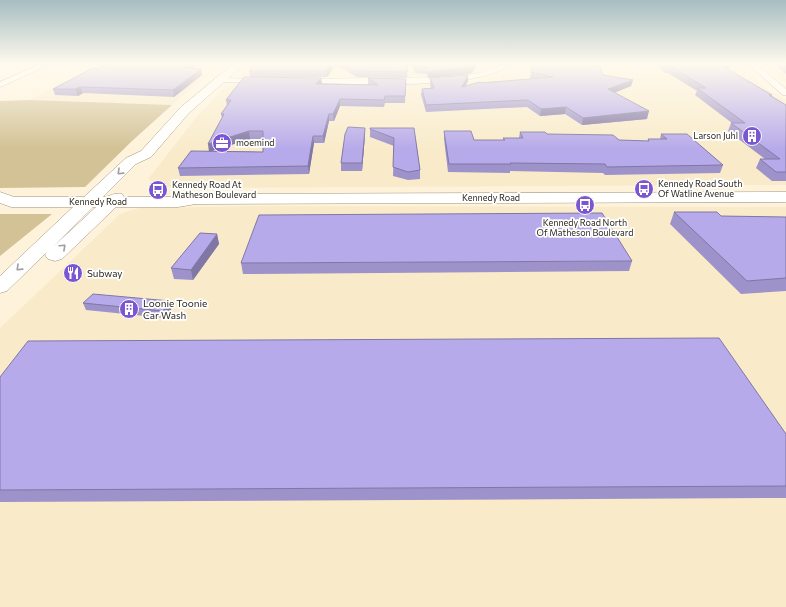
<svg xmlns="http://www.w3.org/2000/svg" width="786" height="607" font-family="Commissioner,sans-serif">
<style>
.built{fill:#f9ebca}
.green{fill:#d3c296}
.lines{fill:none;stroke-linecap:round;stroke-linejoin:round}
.street-casing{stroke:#9b917a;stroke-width:1}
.secondary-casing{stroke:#9b917a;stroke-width:1}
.street{fill:#fff;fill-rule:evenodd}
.secondary{fill:#fff;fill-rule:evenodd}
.wall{fill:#9d92c9;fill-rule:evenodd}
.shaded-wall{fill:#8077a4}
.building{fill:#b7aaea;stroke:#8077a4}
.oneway{stroke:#a09e9a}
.labels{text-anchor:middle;stroke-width:3.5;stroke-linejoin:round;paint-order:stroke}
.far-poi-label{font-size:9px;fill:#2b281e;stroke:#fff;text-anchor:start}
.far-street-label{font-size:9px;fill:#2b281e;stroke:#fff}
.poi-label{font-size:10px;fill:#2b281e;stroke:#fff;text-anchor:start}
</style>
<rect width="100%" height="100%" fill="#fef3da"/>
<!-- built -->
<g class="built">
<polygon points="99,64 222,64 172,105 30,100"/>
<polygon points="250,64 493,64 487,68 467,73 444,76 239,77"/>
<polygon points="520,64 741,64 764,87 786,100 786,185 178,188 160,186 148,179 199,114 226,86 237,84 438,84 470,82 492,78 509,73 519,67"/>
<polygon points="763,64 786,64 786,83 767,68"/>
<polygon points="256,206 786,207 786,607 0,607 0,328 120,214 139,208"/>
</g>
<!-- green -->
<g class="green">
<polygon points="30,100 172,105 132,141 85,187 0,188 0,101"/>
<polygon points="0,214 52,214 0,256"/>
</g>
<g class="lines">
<defs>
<g id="street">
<polygon points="41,64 51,64 0,87 0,82"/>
<path d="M502,64H511C480,92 345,83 300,83L296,81L300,79L449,77L480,73Z"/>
<polygon points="748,64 756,64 786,89 786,95 783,95"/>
<polygon points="215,78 263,79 267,81 263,83 218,82 214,80"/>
</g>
<path id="secondary" d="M233,64H244L189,113L151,157L136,164L103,197C110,197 114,192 122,194L124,197H178L196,194L786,192V202L196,204L178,207H116L62,259L55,261L48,259L45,255L47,252L7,291L0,293V276L73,207H11L0,203V192L14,197H84L126,158L141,151L181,107ZM93,207H96L54,246Z"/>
</defs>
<!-- street casing -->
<use href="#street" class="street-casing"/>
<!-- secondary casing -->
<use href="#secondary" class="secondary-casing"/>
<!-- street -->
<use href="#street" class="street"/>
<!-- secondary -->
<use href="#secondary" class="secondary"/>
</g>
<!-- wall -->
<g class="wall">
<polygon points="106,64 199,64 193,69 201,69 202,75 174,97 83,93 78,96 55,95 53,89"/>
<polygon points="254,64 408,64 407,78 357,77 343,69 334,67 327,77 250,77 249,71"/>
<polygon points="412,64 476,64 476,67 472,73 468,74 428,78 427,74 415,73"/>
<polygon points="656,64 728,64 730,67 729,70 772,95 772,96 786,105 786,181 772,181 756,168 760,159 765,159 728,131 731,123 732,123 695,95 697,91 668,73 665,73"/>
<polygon points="776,64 786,64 786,74 778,67"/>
<polygon points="531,72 603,75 633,80 631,86 614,93 647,119 582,125 565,114 540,116 527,107 426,112 421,95 422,89 431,88 430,85 430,78 468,81 466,86 481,83 533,79 530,78"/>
<path d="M321,78L322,84L368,85V78L406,79L405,103H385L384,107L340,106L334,121H329L324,143H314L309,174L180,176L178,168L209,151L222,118L221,114L227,106L226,100ZM250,139H263V152L211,151Z"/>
<polygon points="365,128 365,135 362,171 341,171 341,163"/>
<polygon points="414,128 420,170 420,179 408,180 393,176 394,146 370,137 370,129"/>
<polygon points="444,131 474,140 503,140 503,138 519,138 520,132 619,140 648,141 648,139 660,139 661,134 723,165 720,173 605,175 603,173 510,171 510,173 448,172 444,139"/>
<polygon points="674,212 721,216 786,217 786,291 741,294 670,224"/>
<polygon points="217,234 219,244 193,280 174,279 171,268"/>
<polygon points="632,261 629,271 243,274 241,263"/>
<polygon points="170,301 172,308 165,318 86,310 83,303"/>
<polygon points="0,377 786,434 786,498 0,502"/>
</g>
<!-- shaded-wall -->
<g class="shaded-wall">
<polygon points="189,64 199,64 184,74 183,68"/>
<polygon points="331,64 334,64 334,67 327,77 326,71"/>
<polygon points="474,64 476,64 476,67 472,73 468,74 428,78 428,72"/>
<polygon points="201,69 202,75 174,97 173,90"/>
<polygon points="468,75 468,81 461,93 462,87"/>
<polygon points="321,78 322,84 316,84"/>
<polygon points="633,80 631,86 606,96 608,89"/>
<polygon points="80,87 83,93 78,96 75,89"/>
<polygon points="340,99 340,106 334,121 333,114"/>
<polygon points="566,107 565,114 540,116 541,109"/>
<polygon points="649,111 647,119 582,125 583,118"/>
<polygon points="329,114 329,121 324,143 323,136"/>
<polygon points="365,128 365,135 362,171 362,163"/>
<polygon points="249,131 250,139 209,152 208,144"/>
<polygon points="313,136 314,143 309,174 308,166"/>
<polygon points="217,234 219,244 193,280 191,270"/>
<polygon points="170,301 172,308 165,318 163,311"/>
</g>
<!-- building -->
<g class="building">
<polygon points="106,64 189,64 183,68 201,69 173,90 80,87 75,89 53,89 93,68 98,69"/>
<polygon points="254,64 331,64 326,71 249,71"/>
<polygon points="346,64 407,64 407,72 356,71"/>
<polygon points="414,64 474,64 473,66 469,67 428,72 427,68 415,67"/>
<polygon points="532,64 599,64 603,75 633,80 608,89 649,111 583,118 566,107 541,109 528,100 426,105 422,89 434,88 430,78 468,75 462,87 480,82 481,83 553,77 531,72"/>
<polygon points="664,64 728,64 730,67 724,67 772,95 769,95 786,105 786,172 776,172 760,159 780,159 731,123 745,123 697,88 706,88 670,66 666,66"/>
<polygon points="244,77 321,78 316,84 378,85 368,78 406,79 405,96 385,96 384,100 340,99 333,114 329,114 323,136 313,136 308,166 178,168 191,151 263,152 263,131 249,131 208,144 224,114 221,114 231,100 226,100"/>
<polygon points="348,127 365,128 362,163 341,163 345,134"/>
<polygon points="370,128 414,128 420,170 408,172 393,167 394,138 370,129"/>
<polygon points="444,131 471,131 474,140 505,140 503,138 523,138 520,132 545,132 547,134 613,135 619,140 649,141 648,139 667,139 661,134 687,134 723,165 607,167 605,164 510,163 511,164 449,164"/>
<polygon points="674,212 717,212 721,216 786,217 786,278 747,281"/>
<polygon points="602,213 632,261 241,263 259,215"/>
<polygon points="200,233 217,234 191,270 171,268"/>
<polygon points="93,294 170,301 163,311 83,303"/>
<polygon points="719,338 786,434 786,486 0,490 0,377 28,341"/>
</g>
<!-- one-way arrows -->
<defs><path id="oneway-chevron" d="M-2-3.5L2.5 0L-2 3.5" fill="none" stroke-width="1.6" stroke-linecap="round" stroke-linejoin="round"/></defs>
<g class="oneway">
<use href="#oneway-chevron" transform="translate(120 172) rotate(136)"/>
<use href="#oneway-chevron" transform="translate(63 247) rotate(-43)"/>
<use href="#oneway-chevron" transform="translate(19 268) rotate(136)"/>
</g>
<!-- sky -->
<linearGradient id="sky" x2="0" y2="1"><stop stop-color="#a7bdc1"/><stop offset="0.43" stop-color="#fffaee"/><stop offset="1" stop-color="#fffaee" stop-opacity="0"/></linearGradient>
<rect width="786" height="149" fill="url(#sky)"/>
<!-- icons -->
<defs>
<symbol id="building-disc" viewBox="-11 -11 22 22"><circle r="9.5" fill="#7a56d0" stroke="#fff"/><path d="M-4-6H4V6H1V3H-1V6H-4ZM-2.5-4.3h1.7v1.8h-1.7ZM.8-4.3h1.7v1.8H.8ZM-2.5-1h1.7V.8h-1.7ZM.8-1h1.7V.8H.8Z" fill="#fff"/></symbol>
<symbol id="office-disc" viewBox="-11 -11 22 22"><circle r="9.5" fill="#7a56d0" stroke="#fff"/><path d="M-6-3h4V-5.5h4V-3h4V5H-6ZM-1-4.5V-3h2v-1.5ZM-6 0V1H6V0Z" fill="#fff"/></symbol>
<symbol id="bus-disc" viewBox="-11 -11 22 22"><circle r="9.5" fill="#7a56d0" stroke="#fff"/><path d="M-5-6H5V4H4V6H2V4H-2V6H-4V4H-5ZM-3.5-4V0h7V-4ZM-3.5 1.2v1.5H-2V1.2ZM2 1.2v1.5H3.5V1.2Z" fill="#fff"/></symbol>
<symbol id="restaurant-disc" viewBox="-11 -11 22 22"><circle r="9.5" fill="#7a56d0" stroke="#fff"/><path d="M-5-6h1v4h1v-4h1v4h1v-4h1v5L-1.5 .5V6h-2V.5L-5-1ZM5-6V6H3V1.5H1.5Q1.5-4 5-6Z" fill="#fff"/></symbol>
</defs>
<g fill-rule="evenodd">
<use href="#building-disc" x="741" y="125" width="22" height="22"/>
<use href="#office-disc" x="211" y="132" width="22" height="22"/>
<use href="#bus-disc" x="633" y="178" width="22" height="22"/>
<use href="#bus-disc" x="147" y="179" width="22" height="22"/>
<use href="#bus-disc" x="574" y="194" width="22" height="22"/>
<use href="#restaurant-disc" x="62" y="262" width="22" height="22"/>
<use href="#building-disc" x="118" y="298" width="22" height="22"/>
</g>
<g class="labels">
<!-- far-poi labels -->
<g class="far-poi-label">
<text x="738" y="139" text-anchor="end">Larson Juhl</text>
<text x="236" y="146">moemind</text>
<text x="658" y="187">Kennedy Road South<tspan x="658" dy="10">Of Watline Avenue</tspan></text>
<text x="172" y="188">Kennedy Road At<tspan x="172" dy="10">Matheson Boulevard</tspan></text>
<text x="585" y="226" text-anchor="middle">Kennedy Road North<tspan x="585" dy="10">Of Matheson Boulevard</tspan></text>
</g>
<!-- far-street labels -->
<g class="far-street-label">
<text x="491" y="201">Kennedy Road</text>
<text x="98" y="205">Kennedy Road</text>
</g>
<!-- poi labels -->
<g class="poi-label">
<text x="87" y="277">Subway</text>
<text x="143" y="307">Loonie Toonie<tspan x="143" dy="12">Car Wash</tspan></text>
</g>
</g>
</svg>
